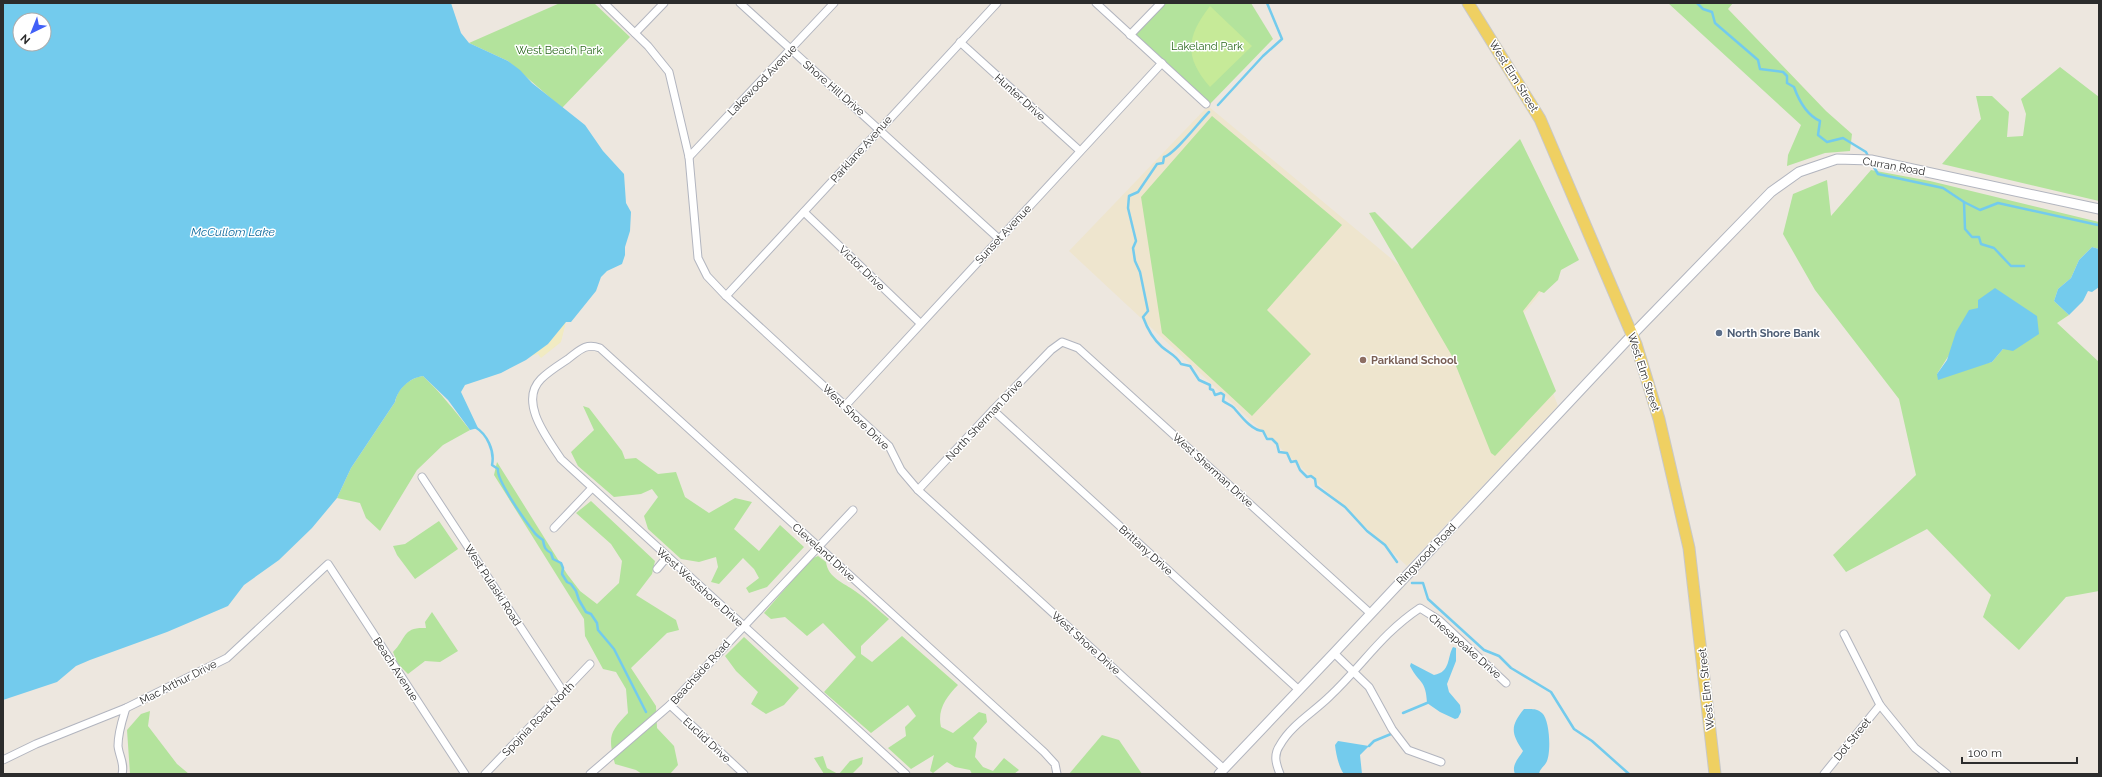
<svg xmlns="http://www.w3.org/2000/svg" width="2102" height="777" font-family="Raleway,sans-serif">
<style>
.education{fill:#eee5ce}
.green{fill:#b3e39c;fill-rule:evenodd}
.sand{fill:#f1ebc2}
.pitch{fill:#c6ea98}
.water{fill:#73cbed;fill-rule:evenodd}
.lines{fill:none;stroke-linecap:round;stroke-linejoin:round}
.stream{stroke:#73cbed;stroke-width:2.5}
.minor-casing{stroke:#b2b5bf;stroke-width:9}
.tertiary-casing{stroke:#b2b5bf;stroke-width:11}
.primary-casing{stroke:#c8c8c8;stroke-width:13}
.minor{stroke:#fff;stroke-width:7}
.tertiary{stroke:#fff;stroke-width:9}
.primary{stroke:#efd062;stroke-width:11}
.service-dot{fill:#5c6f8a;stroke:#fff;stroke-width:1.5}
.education-dot{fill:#8d6e63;stroke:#fff;stroke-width:1.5}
.labels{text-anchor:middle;stroke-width:3;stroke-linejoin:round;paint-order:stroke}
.park-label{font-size:11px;fill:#2a691c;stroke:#fff}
.street-label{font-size:11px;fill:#2c2c2c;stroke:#fff}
.service-label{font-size:11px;font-weight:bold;fill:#4e5e75;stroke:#fff;text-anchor:start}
.education-label{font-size:11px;font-weight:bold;fill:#785e54;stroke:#fff;text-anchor:start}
.water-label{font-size:12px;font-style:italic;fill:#0f6a9d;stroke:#fff}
</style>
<rect width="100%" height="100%" fill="#ede7df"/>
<!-- education -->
<polygon class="education" points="1208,106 1399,265 1570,257 1523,314 1558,406 1407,566 1069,251"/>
<!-- green -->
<g class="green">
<polygon points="560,3 594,3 630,37 562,108 508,61 469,43"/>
<polygon points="1161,3 1251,3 1273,39 1208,106 1131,35"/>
<polygon points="1668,3 1733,3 1728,9 1826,111 1852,134 1850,151 1825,153 1787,166 1788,155 1801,125"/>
<polygon points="2060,67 2099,97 2099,201 1942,164 1981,119 1976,96 1992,96 2009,112 2007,137 2023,136 2026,114 2021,99"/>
<polygon points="1212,116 1342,225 1267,310 1311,354 1252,416 1162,333 1141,197"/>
<polygon points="1520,139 1579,260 1561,270 1558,280 1544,293 1539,291 1523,311 1556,391 1495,456 1491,453 1452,356 1369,213 1375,212 1412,249"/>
<path d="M1871,170L1930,181L2099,222V249L2092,247L2079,260L2071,278L2058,289L2054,301L2069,315L2057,323L2099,362V591L2066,597L2019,650L1983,617L1991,595L1927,529L1846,572L1833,555L1916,475L1899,399L1815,290L1783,234L1793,194L1827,180L1831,216ZM1979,308L2003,349L1992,362L1937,374Z"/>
<path d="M423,376C440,392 455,411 470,430L443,445L417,470L380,531L366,518L360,503L337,498L351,468L395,402C398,388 409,378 423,376Z"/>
<polygon points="583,406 589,408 622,451 625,459 636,458 658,474 676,472 685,497 709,513 735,498 752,502 734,529 759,551 780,525 804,547 767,587 749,593 746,588 759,578 754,569 743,558 719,584 711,582 718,567 716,557 699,562 681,559 648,529 644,516 658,497 652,489 641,494 614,497 578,466 571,452 594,430"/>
<path d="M497,462L567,574L580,591L597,604L619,583L622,561L611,544L576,513L591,501L655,561L652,574L636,595L676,620L679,630L667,633L631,668L656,706L657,728L674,746L678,765L670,774H642L636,770L615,764C608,736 609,733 628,713L626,689L616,672L603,669L585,636L584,619L494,475Z"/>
<polygon points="439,521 458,549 415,579 397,555 393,546 405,544"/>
<path d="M818,556L826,562C828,578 844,583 855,591C867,599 878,610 889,619L861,646V654L872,662L902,636L958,685C946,697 937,710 941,727L953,733L979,712L986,714L987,722L973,738L977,743L975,757L983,767L993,771L1004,758L1019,770L1014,774H972L970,770L955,767L947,762L933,773L930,771L934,755L911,769L888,748L906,736L905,727L916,716L908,705L871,733L824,692L856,657L823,623L807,636L785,617L771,619L764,613L811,559Z"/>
<path d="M432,612L458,651L440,662L425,661L408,674L398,664L393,652C407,638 402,627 426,628L425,622Z"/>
<polygon points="744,637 799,688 784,705 766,714 751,704 758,692 736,671 725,656"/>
<polygon points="150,711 148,726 177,764 189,774 130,774 127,730 141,714"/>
<polygon points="1102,735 1119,740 1142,774 1069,774"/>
<polygon points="823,756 827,768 838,774 824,774 814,758"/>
<polygon points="863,757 862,764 852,774 839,774 850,761"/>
</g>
<!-- sand -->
<polygon class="sand" points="566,322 561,342 541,358 538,354 530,356 548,344"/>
<!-- pitch -->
<path class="pitch" d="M1210,6L1252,46L1210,87C1184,57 1186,37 1210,6Z"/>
<!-- water -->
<g class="water">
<path d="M3,3H451L461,33L469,43L508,61L520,70L532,83L585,125L603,151L624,174L626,203L631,212L630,231L625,247V255L622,264L607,271L601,277L596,291L571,322H566L548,344L526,360L501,373L465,385L461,392L478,428L470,430L448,400L423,376C409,378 398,389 395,402L351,468L337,498L312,528L279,560L244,585L228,606L167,632L90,660L76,666L57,682L3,700ZM20,20H44V44H20Z"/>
<polygon points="2092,247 2099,249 2099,287 2092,292 2088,291 2083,301 2069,315 2054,301 2058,289 2071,278 2079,260"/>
<polygon points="1995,288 2037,316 2039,334 2013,351 2003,349 1992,362 1938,380 1937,374 1947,360 1956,332 1969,310 1978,308 1978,300"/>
<path d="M1453,647L1456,648V661L1447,684L1449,692L1460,705L1461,712L1458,718L1455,719L1440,712L1427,703C1426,679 1419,684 1410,666L1411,663L1434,675C1451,672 1447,657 1453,647Z"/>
<path d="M1524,709C1531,709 1537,708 1542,713C1550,720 1551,752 1547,761C1545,766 1540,768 1539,774H1515C1511,765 1519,758 1523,751C1511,733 1510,726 1524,709Z"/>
<path d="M1338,741L1369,746L1360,755L1362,774H1344C1339,768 1336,754 1335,745Z"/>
</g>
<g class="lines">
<!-- stream -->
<g class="stream">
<path d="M1697,3L1703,9L1712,12L1715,23L1758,60L1760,69L1783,72L1787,76V83L1794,87C1799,101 1807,115 1820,121L1818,135L1827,142L1843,138L1866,152L1869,158"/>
<polyline points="1218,105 1263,56 1282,39 1267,3"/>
<path d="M1209,112C1198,123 1175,154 1164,157L1163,163L1157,164L1138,192L1129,196L1128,208L1136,241L1133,248L1135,261L1140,272L1148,311L1143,317C1147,328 1153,339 1162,347C1169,353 1176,355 1181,364L1190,366L1199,380L1210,385V389L1213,390L1215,395L1221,393L1224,395L1223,401C1227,404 1232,405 1234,408C1241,416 1252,431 1263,431L1267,439H1272L1277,444L1279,452L1287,453L1291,462L1296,461L1300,470L1307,477L1311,476L1315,479L1316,486L1345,507L1367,531L1385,545L1397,562"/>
<polyline points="1871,162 1878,174 1943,188 1964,202 1965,229 1972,237 1979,237 1981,244 1994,248 2011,266 2024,266"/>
<polyline points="1964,202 1980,210 1998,203 2098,225"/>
<path d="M475,427C487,434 495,451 492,465L498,469C496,480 526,522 534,532C536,535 540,538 543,540C544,547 545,550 551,553L553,559L561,563L563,568L562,574L567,582L571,584L576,591L579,600L586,612L591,614L597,623L598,630L614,649L646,712"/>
<polyline points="1412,583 1423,583 1428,599 1484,650 1499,656 1511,668 1551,692 1574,729 1592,741 1629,774"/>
<polyline points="1403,713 1427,703"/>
<polyline points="1369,746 1374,741 1391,734"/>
</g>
<defs>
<g id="minor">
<polyline points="604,3 648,46 669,72 689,157 698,258 707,276 726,296 889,446 901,470 918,490 1224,769"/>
<polyline points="740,3 998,238"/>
<polyline points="1096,3 1206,104"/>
<polyline points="635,33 664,3"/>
<polyline points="1130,35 1161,3"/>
<polyline points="960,42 1080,151"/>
<polyline points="689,157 834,3"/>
<polyline points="804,212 920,323"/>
<polyline points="726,296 997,3"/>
<polyline points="845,406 1162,63"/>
<polyline points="993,410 1299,690"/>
<polyline points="422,477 564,693"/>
<polyline points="918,490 993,410 1051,350 1062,342 1078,348 1370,613"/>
<polyline points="554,528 592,488"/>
<polyline points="657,569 667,557"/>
<polyline points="1844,634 1880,705 1915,748 1947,774"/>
<polyline points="1334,653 1369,687 1392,729 1408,750 1441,762"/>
<polyline points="670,705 744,774"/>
<polyline points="3,760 36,744 126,708 227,658 328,564 465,774"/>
<path d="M122,774C125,764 119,756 118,746C118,732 122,721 126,708"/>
<polyline points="485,774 590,664"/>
<polyline points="590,774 670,705 853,510"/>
<path d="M906,774L561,459C548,439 518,402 541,379C549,371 559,365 568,359C580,350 585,343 600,348L1044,752L1055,764L1057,774"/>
<path d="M1280,774C1276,764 1273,755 1280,745C1291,725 1314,712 1330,696C1363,665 1381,634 1420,608L1439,620L1506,683"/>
<polyline points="1824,774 1880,705"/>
</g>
<polyline id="tertiary" points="1219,774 1334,653 1633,334 1771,192 1799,172 1837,159 1871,160 2099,209"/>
<polyline id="primary" points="1468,3 1540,119 1636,344 1659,419 1689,548 1715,774"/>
</defs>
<!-- minor casing -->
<use href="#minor" class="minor-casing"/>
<!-- tertiary casing -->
<use href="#tertiary" class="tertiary-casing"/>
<!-- primary casing -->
<use href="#primary" class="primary-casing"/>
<!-- minor -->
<use href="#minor" class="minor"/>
<!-- tertiary -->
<use href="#tertiary" class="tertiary"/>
<!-- primary -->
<use href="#primary" class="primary"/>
</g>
<!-- markers -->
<circle class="service-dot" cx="1719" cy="333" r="4"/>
<circle class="education-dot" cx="1363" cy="360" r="4"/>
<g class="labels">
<!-- park labels -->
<g class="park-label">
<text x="1207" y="50">Lakeland Park</text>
<text x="559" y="54">West Beach Park</text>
</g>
<!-- street labels -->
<g class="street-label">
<text transform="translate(1514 76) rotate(58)" y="4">West Elm Street</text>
<text transform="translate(762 80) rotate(-46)" y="4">Lakewood Avenue</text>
<text transform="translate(834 88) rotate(41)" y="4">Shore Hill Drive</text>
<text transform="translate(1020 97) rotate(42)" y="4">Hunter Drive</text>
<text transform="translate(861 149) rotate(-48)" y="4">Parklane Avenue</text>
<text transform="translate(1894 166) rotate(10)" y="4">Curran Road</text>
<text transform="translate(1003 234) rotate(-47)" y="4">Sunset Avenue</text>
<text transform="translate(862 268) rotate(44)" y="4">Victor Drive</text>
<text transform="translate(1644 372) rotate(72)" y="4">West Elm Street</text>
<text transform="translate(856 417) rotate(44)" y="4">West Shore Drive</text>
<text transform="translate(984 420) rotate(-47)" y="4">North Sherman Drive</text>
<text transform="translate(1213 470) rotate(42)" y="4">West Sherman Drive</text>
<text transform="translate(1146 550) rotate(42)" y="4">Brittany Drive</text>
<text transform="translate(824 552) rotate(42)" y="4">Cleveland Drive</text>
<text transform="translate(1426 554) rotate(-46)" y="4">Ringwood Road</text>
<text transform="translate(493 585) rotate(57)" y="4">West Pulaski Road</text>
<text transform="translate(700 587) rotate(42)" y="4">West Westshore Drive</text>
<text transform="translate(1086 643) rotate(42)" y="4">West Shore Drive</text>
<text transform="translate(1465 646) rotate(41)" y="4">Chesapeake Drive</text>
<text transform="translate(396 669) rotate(57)" y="4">Beach Avenue</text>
<text transform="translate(700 672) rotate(-48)" y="4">Beachside Road</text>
<text transform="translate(178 682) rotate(-27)" y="4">Mac Arthur Drive</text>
<text transform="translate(1706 689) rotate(-96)" y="4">West Elm Street</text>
<text transform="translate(538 719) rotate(-46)" y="4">Spojnia Road North</text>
<text transform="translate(1852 739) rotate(-51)" y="4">Dot Street</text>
<text transform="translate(707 740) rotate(43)" y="4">Euclid Drive</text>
</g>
<!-- service labels -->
<g class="service-label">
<text x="1727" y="337">North Shore Bank</text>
</g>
<!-- education labels -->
<g class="education-label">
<text x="1371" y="364">Parkland School</text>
</g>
<!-- water labels -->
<g class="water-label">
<text x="233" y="236">McCullom Lake</text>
</g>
</g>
<!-- border -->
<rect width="2102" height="777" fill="none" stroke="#2c2c2c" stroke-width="8"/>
<!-- north arrow -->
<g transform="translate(32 32) rotate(223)"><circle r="19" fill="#ffffff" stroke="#ababab"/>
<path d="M0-3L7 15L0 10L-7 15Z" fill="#4160f8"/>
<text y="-6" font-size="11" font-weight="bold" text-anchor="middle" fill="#2c2c2c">N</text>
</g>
<!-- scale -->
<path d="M1962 757v6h115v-6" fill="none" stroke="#2c2c2c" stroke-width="2"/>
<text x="1968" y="757" font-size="12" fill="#2c2c2c" stroke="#ffffff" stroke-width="3" paint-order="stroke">100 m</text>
</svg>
